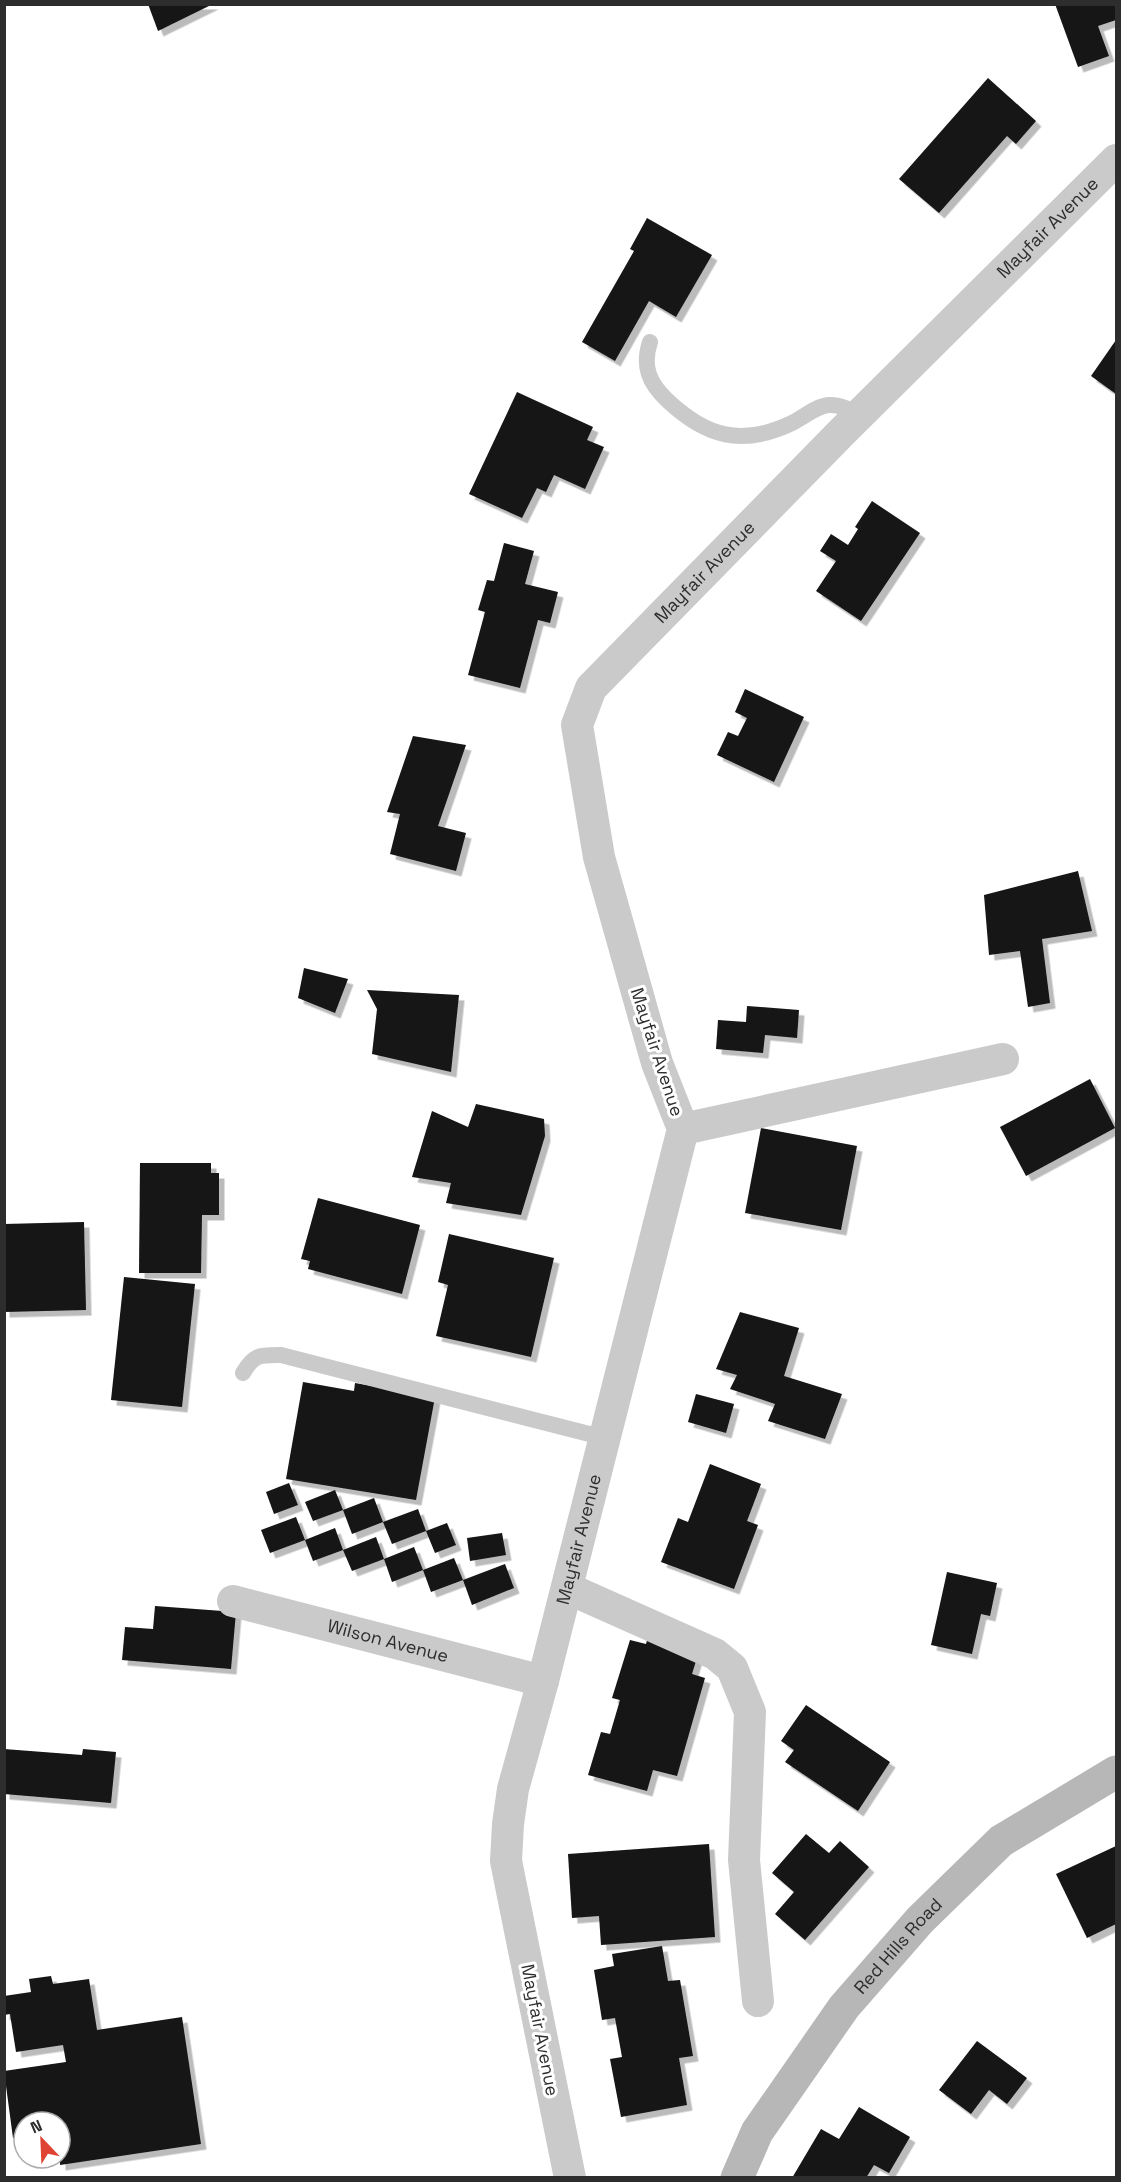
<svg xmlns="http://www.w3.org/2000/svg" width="1121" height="2182" font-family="'Space Grotesk',sans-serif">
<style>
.building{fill:#141414;filter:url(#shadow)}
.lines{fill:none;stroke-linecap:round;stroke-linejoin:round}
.service{stroke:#cacaca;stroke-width:16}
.minor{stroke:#cacaca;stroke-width:32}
.secondary{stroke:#b7b7b7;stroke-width:33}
.labels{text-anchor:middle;stroke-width:6;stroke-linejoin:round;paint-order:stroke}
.street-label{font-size:18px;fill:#2d2d2d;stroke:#fff}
</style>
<defs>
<filter id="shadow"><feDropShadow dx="5.5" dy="5.5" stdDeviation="0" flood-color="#0004"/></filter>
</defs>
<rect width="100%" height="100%" fill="#fff"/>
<!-- building -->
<g class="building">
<polygon points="148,4 213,4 158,31"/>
<polygon points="1055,4 1116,4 1116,20 1098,26 1109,56 1078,67"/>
<polygon points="988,78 1036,121 1016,144 1007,136 939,213 899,179"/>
<polygon points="647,218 712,255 676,317 649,301 615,361 582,342 634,251 630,249"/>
<polygon points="1116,340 1116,394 1091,376"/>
<polygon points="517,392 593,427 587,440 604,447 585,489 554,475 546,492 537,488 522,518 469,494"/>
<polygon points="872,501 920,533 861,621 816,591 836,561 820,551 831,534 848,545 858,529 855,527"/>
<polygon points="504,543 534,551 525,584 558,592 550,623 538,620 520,688 468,675 485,612 478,610 487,580 494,581"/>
<polygon points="745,689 804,717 774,782 717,755 728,732 738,736 747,718 735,712"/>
<polygon points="413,736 466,745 438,826 466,833 456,871 390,854 400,814 387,812"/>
<polygon points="1078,871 1092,931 1042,939 1050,1003 1028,1007 1020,951 989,955 984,895"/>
<polygon points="304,968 348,979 335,1013 298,998"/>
<polygon points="367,990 459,995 451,1072 372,1054 377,1009"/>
<polygon points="747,1006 799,1010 797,1038 765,1035 763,1053 716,1049 718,1020 746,1022"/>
<polygon points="1090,1079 1115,1128 1026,1176 1000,1127"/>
<polygon points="476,1104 544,1119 545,1136 521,1215 446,1203 451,1183 412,1177 432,1111 468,1127"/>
<polygon points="761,1128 857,1146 841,1230 745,1213"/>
<polygon points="140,1163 211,1163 211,1173 219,1173 219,1215 202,1215 201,1273 139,1273"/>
<polygon points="318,1198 420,1225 402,1294 308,1269 310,1261 301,1259"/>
<polygon points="84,1222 86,1310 4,1312 4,1224"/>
<polygon points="449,1234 554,1258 531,1357 436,1336 448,1285 438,1282"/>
<polygon points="124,1277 195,1284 182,1407 111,1400"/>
<polygon points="740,1312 799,1328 784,1376 842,1394 825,1439 768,1421 775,1404 730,1389 737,1375 716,1369"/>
<polygon points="303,1382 354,1391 355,1383 435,1397 416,1500 286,1479"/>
<polygon points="696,1394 734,1404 726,1433 688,1422"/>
<polygon points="710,1464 761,1484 747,1521 758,1525 734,1589 661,1562 678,1518 688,1522"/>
<polygon points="289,1483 298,1505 274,1514 266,1492"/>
<polygon points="335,1490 343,1510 313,1521 305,1502"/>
<polygon points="374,1498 383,1522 352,1534 343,1510"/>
<polygon points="418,1509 426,1531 392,1544 383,1522"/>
<polygon points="296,1517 305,1540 270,1553 261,1530"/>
<polygon points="447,1523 456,1545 435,1553 426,1531"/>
<polygon points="335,1528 343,1550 313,1561 305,1540"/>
<polygon points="502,1533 506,1555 470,1561 467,1538"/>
<polygon points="376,1537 384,1559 414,1547 423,1570 392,1582 384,1559 352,1571 343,1550"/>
<polygon points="454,1558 463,1580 431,1592 423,1570"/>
<polygon points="505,1564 514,1588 472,1605 463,1580"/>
<polygon points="947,1572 997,1583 990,1616 981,1614 972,1654 931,1645"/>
<polygon points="155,1606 236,1612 231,1669 122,1660 125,1627 153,1629"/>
<polygon points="648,1637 699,1651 692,1674 705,1678 677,1776 653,1770 647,1791 588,1775 601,1732 610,1734 620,1700 612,1698 630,1640 646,1644"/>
<polygon points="806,1705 890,1762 858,1811 785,1762 794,1750 781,1741"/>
<polygon points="4,1749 82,1755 83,1749 116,1752 111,1803 4,1794"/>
<polygon points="806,1834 829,1853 840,1841 869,1867 805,1940 775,1914 794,1892 772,1873"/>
<polygon points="709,1844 715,1937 601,1945 599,1916 572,1918 568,1854"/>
<polygon points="1116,1846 1116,1924 1087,1938 1056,1874"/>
<polygon points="662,1946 668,1981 680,1980 693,2056 679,2058 687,2105 621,2117 610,2059 622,2057 615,2018 602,2020 594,1970 614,1966 612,1954"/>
<polygon points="51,1976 53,1984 89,1979 97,2030 182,2017 201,2144 60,2165 60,2122 24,2122 24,2136 13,2138 4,2071 66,2062 63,2045 16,2052 10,2014 4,2015 4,1996 31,1992 29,1979"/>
<polygon points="977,2041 1027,2078 1007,2104 989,2090 971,2114 939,2090"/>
<polygon points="859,2107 910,2137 889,2173 874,2165 866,2178 792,2178 821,2129 839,2139"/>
</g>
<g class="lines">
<!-- service -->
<g class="service">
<path d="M650,342C642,366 649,383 667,400C706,437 742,447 792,423C804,417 816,406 829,405C840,404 850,410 859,415"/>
<path d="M243,1373C254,1354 260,1355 281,1355L605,1438"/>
</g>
<!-- minor -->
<g class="minor">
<polyline points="683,1129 1003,1059"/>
<polyline points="567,1588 715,1654 732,1668 750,1712 744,1860 758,2001"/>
<path id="s1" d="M233,1601L543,1681"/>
<path id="s2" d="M570,2178L506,1861L508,1824L513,1789L543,1681L683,1129L657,1063L599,857L577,725L591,688L841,433L1116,160"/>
</g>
<!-- secondary -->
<path class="secondary" id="s3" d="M737,2178L757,2132L844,2007L920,1920L1001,1841L1116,1772"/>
</g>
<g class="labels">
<!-- street labels -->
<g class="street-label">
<text dy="6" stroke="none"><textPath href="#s2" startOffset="2184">Mayfair Avenue</textPath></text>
<text dy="6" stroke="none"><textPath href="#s2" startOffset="1698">Mayfair Avenue</textPath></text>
<text transform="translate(657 1052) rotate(72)" y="6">Mayfair Avenue</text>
<text dy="6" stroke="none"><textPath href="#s2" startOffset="654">Mayfair Avenue</textPath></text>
<text dy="6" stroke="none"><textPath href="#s1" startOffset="160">Wilson Avenue</textPath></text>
<text dy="6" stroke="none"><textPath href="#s3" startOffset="284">Red Hills Road</textPath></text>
<text transform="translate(540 2030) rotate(79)" y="6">Mayfair Avenue</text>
</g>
</g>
<!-- border -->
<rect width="1121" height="2182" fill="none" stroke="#2d2d2d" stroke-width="12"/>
<!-- north arrow -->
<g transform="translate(42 2140) rotate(337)"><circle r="28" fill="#ffffff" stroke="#ababab" stroke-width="1.5"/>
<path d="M0-4.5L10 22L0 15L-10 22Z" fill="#df4333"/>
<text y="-9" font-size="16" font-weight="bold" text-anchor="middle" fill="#2d2d2d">N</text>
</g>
</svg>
